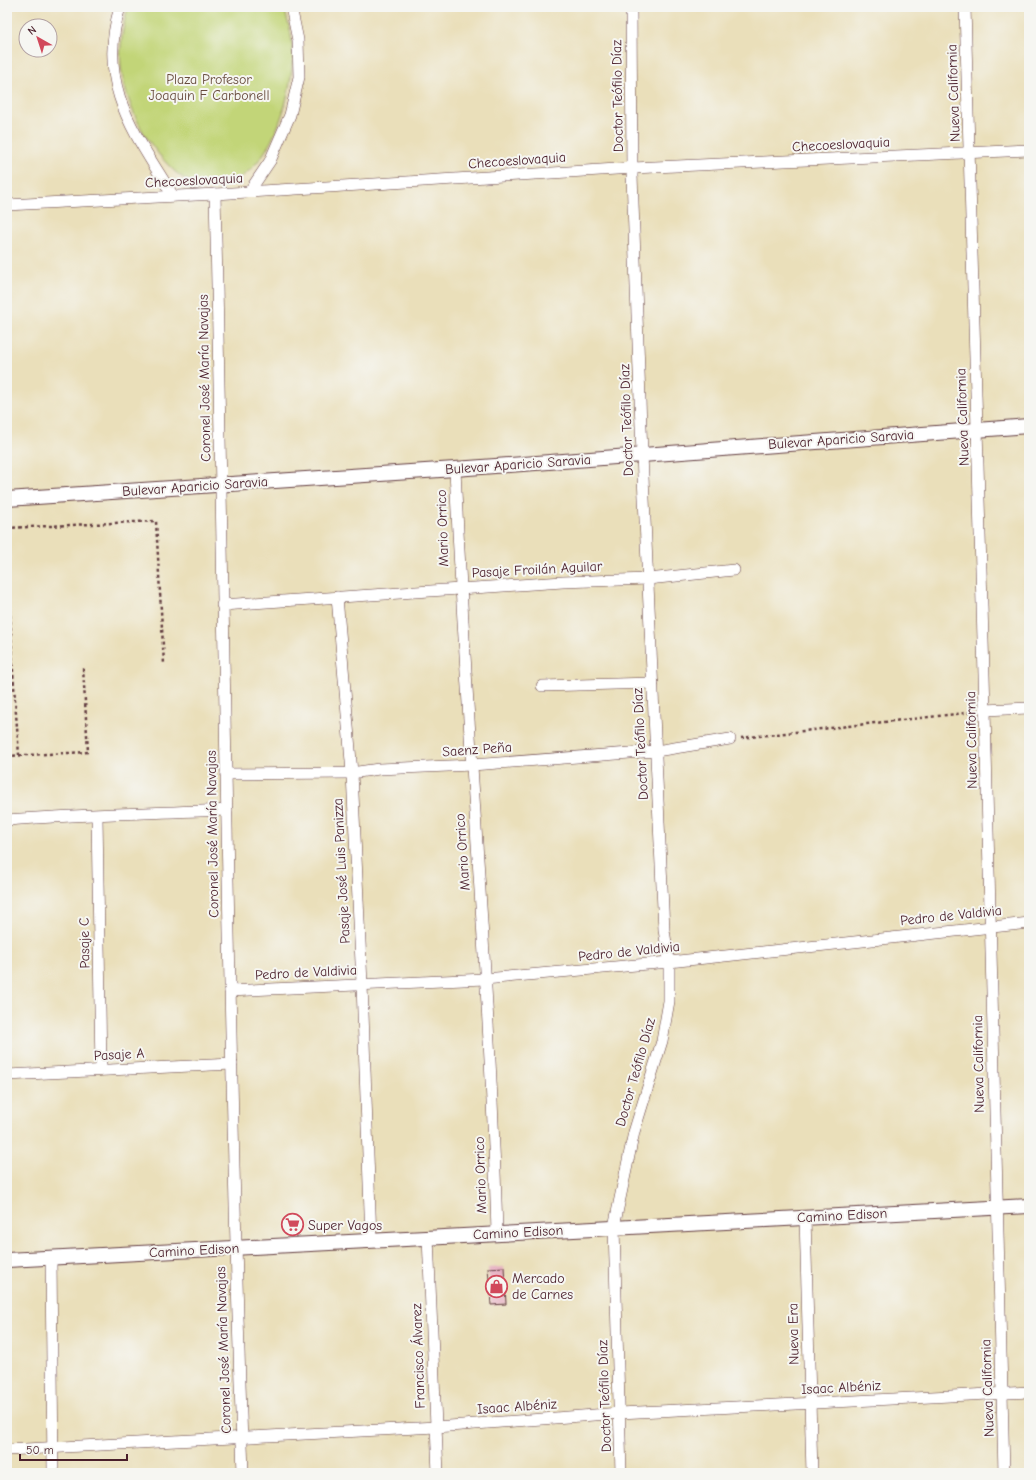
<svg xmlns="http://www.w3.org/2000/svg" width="1036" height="1480" font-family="'Comic Neue',sans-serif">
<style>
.green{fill:#c2d578;stroke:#867a52}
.building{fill:#e5acbf}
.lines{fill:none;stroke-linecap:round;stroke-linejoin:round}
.minor-casing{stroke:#623c40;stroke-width:12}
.tertiary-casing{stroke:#623c40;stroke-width:16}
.path{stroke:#623c40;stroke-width:2.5;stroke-dasharray:3 3;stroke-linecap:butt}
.minor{stroke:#fff;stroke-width:11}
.tertiary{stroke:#fff;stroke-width:14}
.labels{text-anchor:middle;stroke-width:4;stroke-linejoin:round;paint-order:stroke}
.park-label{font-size:14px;fill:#684c3e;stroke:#f6f6f2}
.street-label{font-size:14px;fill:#4a1f2b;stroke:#f6f6f2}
.poi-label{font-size:14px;fill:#4a1f2b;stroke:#f6f6f2;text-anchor:start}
</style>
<rect width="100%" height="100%" fill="#f6f6f2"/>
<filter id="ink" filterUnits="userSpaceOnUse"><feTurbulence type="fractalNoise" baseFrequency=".025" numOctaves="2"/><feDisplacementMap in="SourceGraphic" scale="8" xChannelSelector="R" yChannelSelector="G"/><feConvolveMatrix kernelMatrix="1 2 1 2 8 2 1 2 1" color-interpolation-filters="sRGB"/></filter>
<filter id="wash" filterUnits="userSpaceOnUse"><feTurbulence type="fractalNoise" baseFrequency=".012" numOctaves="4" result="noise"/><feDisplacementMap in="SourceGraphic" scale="16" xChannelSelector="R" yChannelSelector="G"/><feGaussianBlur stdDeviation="0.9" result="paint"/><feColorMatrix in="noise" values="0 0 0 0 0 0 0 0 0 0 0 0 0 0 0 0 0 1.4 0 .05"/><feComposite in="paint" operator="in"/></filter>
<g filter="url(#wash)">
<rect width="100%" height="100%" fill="#eadfba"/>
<!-- green -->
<path class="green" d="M128,7H284C287,19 291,31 292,42C296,83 278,150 244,175C234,182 219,186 206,185C199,185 190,182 183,178C167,167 146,140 138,122C130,106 123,85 121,67C119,48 123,25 128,7Z"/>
<g id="blocks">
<!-- building -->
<polygon class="building" points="504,1267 506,1304 491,1305 488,1268"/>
</g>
</g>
<g filter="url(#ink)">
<use href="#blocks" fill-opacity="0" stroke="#623c40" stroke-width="1"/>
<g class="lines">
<defs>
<g id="minor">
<path d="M120,7C96,86 135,133 173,196"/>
<polyline points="965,7 985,710 1004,1473"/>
<polyline points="249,192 270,161 290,115 299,77 298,40 291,7"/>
<path d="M215,194C225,621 228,1047 243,1473"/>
<polyline points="7,205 215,194 633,168 1029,150"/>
<path d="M455,469C466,724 490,978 497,1233"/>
<polyline points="337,597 352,773 362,984 371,1240"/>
<polyline points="222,605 563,582 648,579 734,570"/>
<polyline points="542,686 653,683"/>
<polyline points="985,710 1029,708"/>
<polyline points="226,774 351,773 379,769 472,765 656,751 730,739"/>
<polyline points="97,816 101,1070"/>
<path d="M7,820C80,814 154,813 227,810"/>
<polyline points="230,991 485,979 669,962 1029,923"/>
<polyline points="7,1075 232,1064"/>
<polyline points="805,1217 812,1473"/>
<polyline points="428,1237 438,1473"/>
<polyline points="51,1258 53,1473"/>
<polyline points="7,1450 436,1427 620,1413 1029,1392"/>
<polyline points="621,1473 614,1227 634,1132 662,1041 669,1001 669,962 664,930 642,455 632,175 631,7"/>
</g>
<g id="tertiary">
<polyline points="7,499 455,469 1029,426"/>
<polyline points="7,1260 1029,1206"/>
</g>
</defs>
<!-- minor casing -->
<use href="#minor" class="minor-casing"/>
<!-- tertiary casing -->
<use href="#tertiary" class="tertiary-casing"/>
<!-- path -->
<g class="path">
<polyline points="7,528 156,521 164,664"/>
<polyline points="7,555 13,672 19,755"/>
<polyline points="741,738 974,712"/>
<polyline points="7,756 88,752 83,668"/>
</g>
<!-- minor -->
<use href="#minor" class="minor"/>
<!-- tertiary -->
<use href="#tertiary" class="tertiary"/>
</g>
</g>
<!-- icons -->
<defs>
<symbol id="supermarket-ring" viewBox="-11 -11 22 22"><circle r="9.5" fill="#f6f6f2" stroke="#d1495b" stroke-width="1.5"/><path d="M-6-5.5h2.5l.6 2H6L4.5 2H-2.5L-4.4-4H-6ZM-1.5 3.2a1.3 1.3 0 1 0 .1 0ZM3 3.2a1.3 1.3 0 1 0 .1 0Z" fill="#d1495b"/></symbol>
<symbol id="shop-ring" viewBox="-11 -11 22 22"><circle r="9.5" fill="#f6f6f2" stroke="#d1495b" stroke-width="1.5"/><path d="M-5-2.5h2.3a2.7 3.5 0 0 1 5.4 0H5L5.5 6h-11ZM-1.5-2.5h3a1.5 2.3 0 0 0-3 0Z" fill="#d1495b"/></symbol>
</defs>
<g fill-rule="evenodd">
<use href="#supermarket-ring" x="280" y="1212" width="25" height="25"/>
<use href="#shop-ring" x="484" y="1274" width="25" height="25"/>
</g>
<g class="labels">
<!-- park labels -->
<g class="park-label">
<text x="209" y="84">Plaza Profesor<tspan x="209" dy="16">Joaquin F Carbonell</tspan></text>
</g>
<!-- street labels -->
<g class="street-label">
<text transform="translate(953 93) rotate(-92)" y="5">Nueva California</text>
<text transform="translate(617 96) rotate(-91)" y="5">Doctor Teófilo Díaz</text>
<text transform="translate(841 144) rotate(-3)" y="5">Checoeslovaquia</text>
<text transform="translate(517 160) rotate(-4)" y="5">Checoeslovaquia</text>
<text transform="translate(194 180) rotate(-3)" y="5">Checoeslovaquia</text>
<text transform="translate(204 378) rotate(-91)" y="5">Coronel José María Navajas</text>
<text transform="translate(962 417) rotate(-92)" y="5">Nueva California</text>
<text transform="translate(626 420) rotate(-92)" y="5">Doctor Teófilo Díaz</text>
<text transform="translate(841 439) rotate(-4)" y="5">Bulevar Aparicio Saravia</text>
<text transform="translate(518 464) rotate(-4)" y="5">Bulevar Aparicio Saravia</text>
<text transform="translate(195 486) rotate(-4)" y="5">Bulevar Aparicio Saravia</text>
<text transform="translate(442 528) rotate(-92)" y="5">Mario Orrico</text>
<text transform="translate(537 569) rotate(-3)" y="5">Pasaje Froilán Aguilar</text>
<text transform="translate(971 740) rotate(-91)" y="5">Nueva California</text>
<text transform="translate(640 744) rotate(-93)" y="5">Doctor Teófilo Díaz</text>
<text transform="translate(477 749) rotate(-4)" y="5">Saenz Peña</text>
<text transform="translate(212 834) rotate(-91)" y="5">Coronel José María Navajas</text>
<text transform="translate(462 852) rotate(-94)" y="5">Mario Orrico</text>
<text transform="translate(341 871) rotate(-93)" y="5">Pasaje José Luis Panizza</text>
<text transform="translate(951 915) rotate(-6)" y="5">Pedro de Valdivia</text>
<text transform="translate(84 943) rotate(-91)" y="5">Pasaje C</text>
<text transform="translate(629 951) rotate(-6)" y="5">Pedro de Valdivia</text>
<text transform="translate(306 972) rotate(-3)" y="5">Pedro de Valdivia</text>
<text transform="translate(119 1054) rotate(-3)" y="5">Pasaje A</text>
<text transform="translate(978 1064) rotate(-91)" y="5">Nueva California</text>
<text transform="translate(635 1072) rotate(-74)" y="5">Doctor Teófilo Díaz</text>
<text transform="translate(480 1175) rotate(-92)" y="5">Mario Orrico</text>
<text transform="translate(842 1215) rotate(-3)" y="5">Camino Edison</text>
<text transform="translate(518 1232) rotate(-3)" y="5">Camino Edison</text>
<text transform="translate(194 1250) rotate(-3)" y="5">Camino Edison</text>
<text transform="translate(793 1334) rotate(-91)" y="5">Nueva Era</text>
<text transform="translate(223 1350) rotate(-92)" y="5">Coronel José María Navajas</text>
<text transform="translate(418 1356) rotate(-92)" y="5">Francisco Álvarez</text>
<text transform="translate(841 1387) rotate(-3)" y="5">Isaac Albéniz</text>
<text transform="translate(987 1388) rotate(-92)" y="5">Nueva California</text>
<text transform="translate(604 1396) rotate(-92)" y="5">Doctor Teófilo Díaz</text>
<text transform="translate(517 1406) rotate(-4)" y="5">Isaac Albéniz</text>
</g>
<!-- poi labels -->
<g class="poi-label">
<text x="308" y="1230">Super Vagos</text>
<text x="512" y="1283">Mercado<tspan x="512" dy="16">de Carnes</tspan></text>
</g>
</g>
<!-- margin -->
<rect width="1036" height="1480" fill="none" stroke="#f6f6f2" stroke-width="24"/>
<!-- north arrow -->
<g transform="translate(38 38) rotate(321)"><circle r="19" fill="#f6f6f2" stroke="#b1a0a2"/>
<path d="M0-3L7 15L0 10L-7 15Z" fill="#d1495b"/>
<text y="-6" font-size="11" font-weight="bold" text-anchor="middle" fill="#4a1f2b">N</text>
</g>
<!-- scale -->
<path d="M20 1454v6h107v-6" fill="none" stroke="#4a1f2b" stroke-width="2"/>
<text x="26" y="1454" font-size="12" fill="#4a1f2b" stroke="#f6f6f2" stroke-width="3" paint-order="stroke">50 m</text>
</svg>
